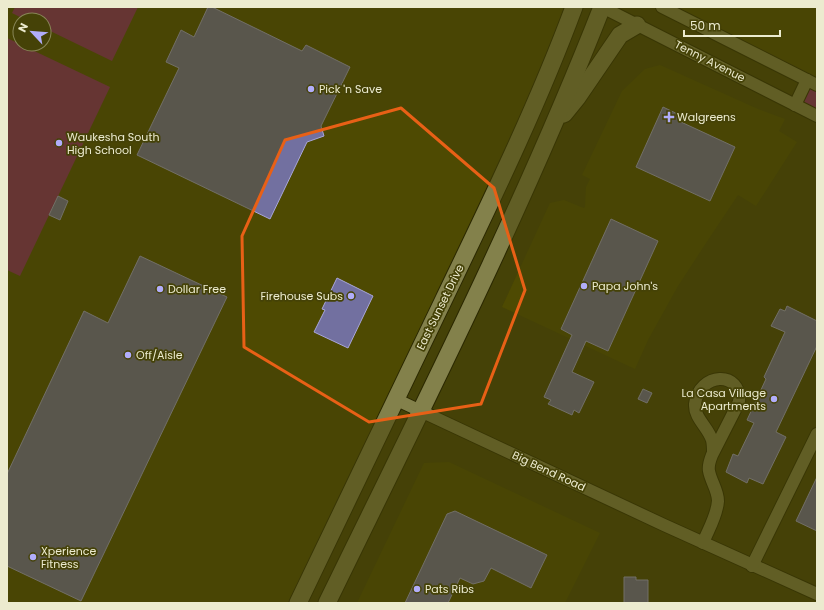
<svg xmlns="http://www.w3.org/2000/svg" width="824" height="610" font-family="Poppins,sans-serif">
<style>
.built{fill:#4e4a02;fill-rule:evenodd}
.green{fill:#8e2668}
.building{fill:#7270a0;stroke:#a8a6da}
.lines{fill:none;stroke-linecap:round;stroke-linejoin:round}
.street-casing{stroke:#2b2800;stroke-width:14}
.secondary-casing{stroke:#2b2800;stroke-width:19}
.street{stroke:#83814b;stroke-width:12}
.secondary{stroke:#83814b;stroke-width:17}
.marked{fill:none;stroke:#e86016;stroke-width:3;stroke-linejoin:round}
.poi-dot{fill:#b1adfa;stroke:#454207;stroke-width:1.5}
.labels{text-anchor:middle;stroke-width:3.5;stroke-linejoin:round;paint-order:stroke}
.street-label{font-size:11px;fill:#ecebcf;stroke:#454207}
.poi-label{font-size:11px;fill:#ecebcf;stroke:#454207;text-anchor:start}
</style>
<rect width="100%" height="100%" fill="#454207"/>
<!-- built -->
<g class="built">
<path d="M7,7H564L560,20L510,141L288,603H7ZM20,20H44V44H20Z"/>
<polygon points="662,7 817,7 817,85"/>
<polygon points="660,65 758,109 785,119 779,131 797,142 756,206 738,195 706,243 678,286 648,340 635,369 502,307 550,203 564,200 581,207 584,208 585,207 586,187 590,179 582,175 622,91 645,69"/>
<polygon points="449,462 600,533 565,603 357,603 424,463"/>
</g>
<!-- green -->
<g class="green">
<polygon points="15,7 138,7 112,61 44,28 44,20 26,20 12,13"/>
<polygon points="7,38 110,87 20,276 7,270"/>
<polygon points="807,80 817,85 817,116 795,105"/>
</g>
<!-- building -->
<g class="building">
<polygon points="208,7 212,7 302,51 306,45 350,67 321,126 324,136 307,142 270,219 137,155 179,68 166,62 181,30 194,37"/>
<polygon points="663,107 684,117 681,122 735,147 710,201 636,167"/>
<polygon points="58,196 68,201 60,220 49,215"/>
<polygon points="611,219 658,241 608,351 586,341 572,372 594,382 579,413 574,410 572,415 548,404 551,400 544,397 572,335 561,329"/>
<polygon points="140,256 227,297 81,601 7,566 7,474 84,311 108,323"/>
<polygon points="337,278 373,296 348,348 314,332 325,310 322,309"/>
<polygon points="787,306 817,321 817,346 776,432 786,437 763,484 749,478 747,483 726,472 733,454 738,456 754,423 747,420 766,379 764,377 785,332 771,326 780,309 785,311"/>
<polygon points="643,389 652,393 647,403 638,399"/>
<polygon points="817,477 817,531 796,521"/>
<polygon points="455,511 547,555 531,588 491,568 484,581 473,584 460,578 448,603 405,603 447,514"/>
<polygon points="624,577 636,577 636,580 648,580 648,603 624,603"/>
</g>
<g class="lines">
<defs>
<g id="street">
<polyline points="602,7 817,116"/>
<polyline points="662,7 817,85"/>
<polyline points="795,105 807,80"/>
<polyline points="395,399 664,525 817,594"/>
<path d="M703,543C708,530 717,516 718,501C718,490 711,482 709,471C708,466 710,460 712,455L739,402C742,370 699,372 695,404C694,418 708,427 712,440C713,444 713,448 713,452"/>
<polyline points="752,566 817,434"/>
</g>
<g id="secondary">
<polyline points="564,114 577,98 620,35 637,25"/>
<path d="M298,603C346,501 395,400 444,299C490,203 537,107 574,7"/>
<path d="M327,603C423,406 522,211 602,7"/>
</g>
</defs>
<!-- street casing -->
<use href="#street" class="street-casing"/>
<!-- secondary casing -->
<use href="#secondary" class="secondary-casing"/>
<!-- street -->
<use href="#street" class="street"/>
<!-- secondary -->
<use href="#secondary" class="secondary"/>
</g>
<!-- marked area -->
<path d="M0 0H824V610H0ZM401,108L494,188L525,290L481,404L369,422L244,347L242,236L285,140Z" fill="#454207" fill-opacity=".55" fill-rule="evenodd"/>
<path class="marked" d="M401,108L494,188L525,290L481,404L369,422L244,347L242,236L285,140Z"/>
<!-- markers -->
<g class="poi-dot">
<circle cx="311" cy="89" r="4"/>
<path d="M667 111h4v4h4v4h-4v4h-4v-4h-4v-4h4z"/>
<circle cx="59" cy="143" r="4"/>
<circle cx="584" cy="286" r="4"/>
<circle cx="160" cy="289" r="4"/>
<circle cx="351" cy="296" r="4"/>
<circle cx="128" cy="355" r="4"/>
<circle cx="774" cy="399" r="4"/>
<circle cx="33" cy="557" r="4"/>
<circle cx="417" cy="589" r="4"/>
</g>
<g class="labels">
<!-- street labels -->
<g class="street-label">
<text transform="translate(710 61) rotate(27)" y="4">Tenny Avenue</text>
<text transform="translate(440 307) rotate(-64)" y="4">East Sunset Drive</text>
<text transform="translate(549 471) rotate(25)" y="4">Big Bend Road</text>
</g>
<!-- poi labels -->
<g class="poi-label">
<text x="319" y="93">Pick 'n Save</text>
<text x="677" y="121">Walgreens</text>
<text x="67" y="141">Waukesha South<tspan x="67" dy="13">High School</tspan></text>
<text x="592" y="290">Papa John's</text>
<text x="168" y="293">Dollar Free</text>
<text x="343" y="300" text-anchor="end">Firehouse Subs</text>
<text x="136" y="359">Off/Aisle</text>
<text x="766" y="397" text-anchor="end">La Casa Village<tspan x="766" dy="13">Apartments</tspan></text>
<text x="41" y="555">Xperience<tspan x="41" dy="13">Fitness</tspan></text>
<text x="425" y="593">Pats Ribs</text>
</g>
</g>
<!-- border -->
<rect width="824" height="610" fill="none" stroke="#ecebcf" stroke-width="16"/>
<!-- north arrow -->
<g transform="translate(32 32) rotate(296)"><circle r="19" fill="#454207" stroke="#888657"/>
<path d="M0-3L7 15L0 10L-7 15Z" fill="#b1adfa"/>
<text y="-6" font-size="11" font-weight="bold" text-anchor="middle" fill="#ecebcf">N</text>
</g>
<!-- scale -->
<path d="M684 30v6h96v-6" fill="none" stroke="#ecebcf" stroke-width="2"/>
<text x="690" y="30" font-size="12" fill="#ecebcf" stroke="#454207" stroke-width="3" paint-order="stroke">50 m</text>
</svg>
